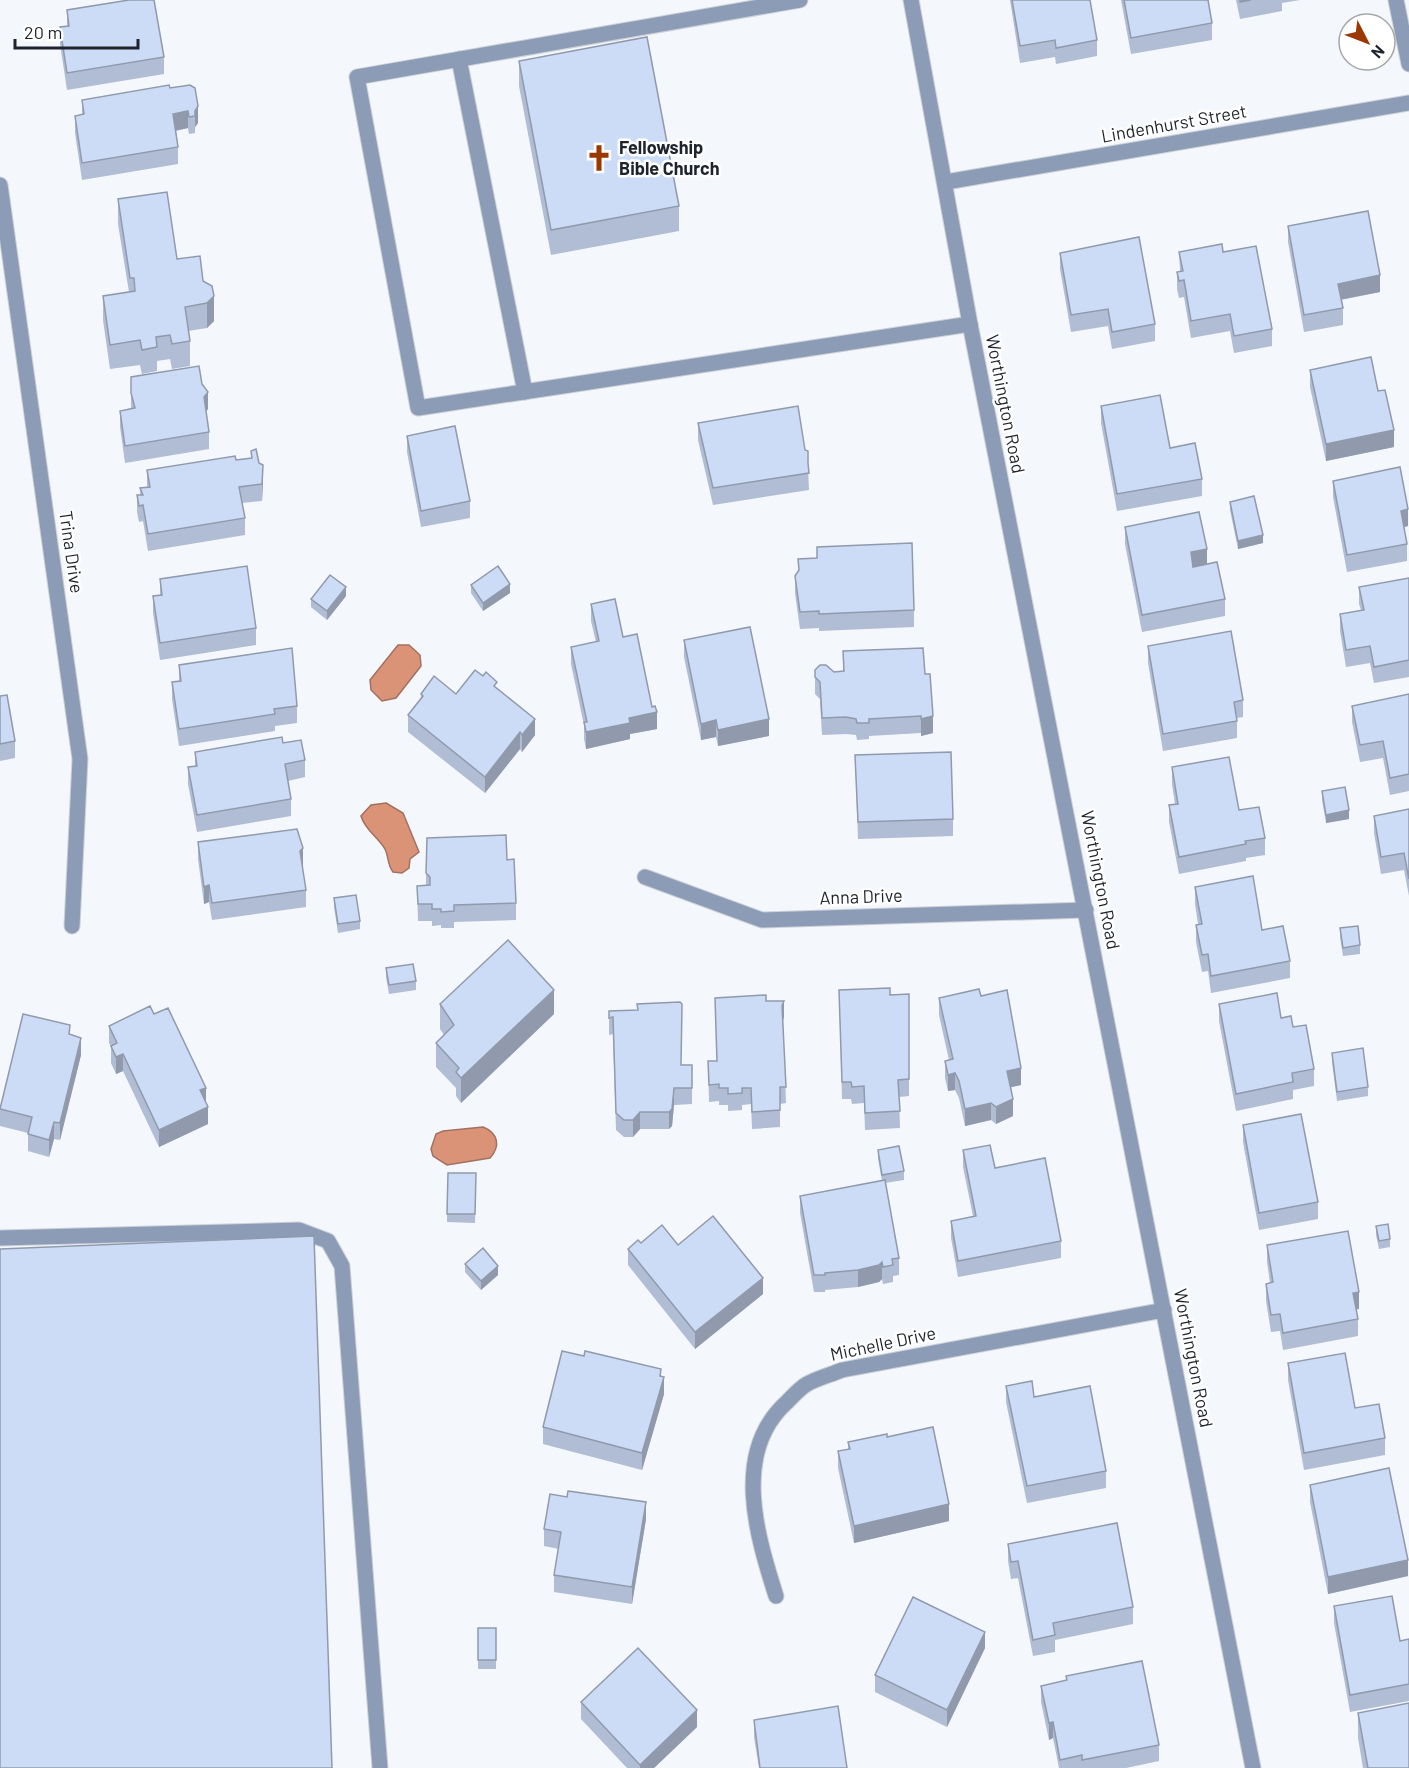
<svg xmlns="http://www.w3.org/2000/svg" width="1409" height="1768" font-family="Barlow,sans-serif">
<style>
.water{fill:#db9377;stroke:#a27161;stroke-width:1.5}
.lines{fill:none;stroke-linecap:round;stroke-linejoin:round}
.minor-casing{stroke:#cdd1d7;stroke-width:17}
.minor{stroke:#8c9cb6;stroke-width:15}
.wall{fill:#b0bdd4}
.shaded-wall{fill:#909aac}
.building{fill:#cddcf6;stroke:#909aac;stroke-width:1.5}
.labels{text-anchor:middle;stroke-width:5;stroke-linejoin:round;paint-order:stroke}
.street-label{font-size:18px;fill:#1e232d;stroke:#fff}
.poi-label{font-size:18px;font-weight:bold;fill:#1e232d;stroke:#fff;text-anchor:start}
</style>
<rect width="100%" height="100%" fill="#f4f7fc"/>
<!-- water -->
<g class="water">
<polygon points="398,645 409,645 420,655 421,666 396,698 382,701 371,690 370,680"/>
<path d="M386,803L403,813L419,852L410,859L409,868L402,873L393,872C387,864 389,857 385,849C378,837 365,830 361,816L371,805Z"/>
<path d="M483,1127C498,1133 501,1146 490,1158L447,1165L433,1156L431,1149L436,1134L443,1131Z"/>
</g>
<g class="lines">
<defs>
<g id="minor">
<polyline points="800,0 357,77 418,408 970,324"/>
<polyline points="911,0 970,324 1253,1768"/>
<polyline points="1396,0 1409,64"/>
<polyline points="459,59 525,392"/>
<polyline points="946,182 1409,103"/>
<polyline points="0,185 80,759 72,926"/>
<polyline points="645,877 762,920 1086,910"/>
<polyline points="0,1238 299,1230 328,1241 342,1266 380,1768"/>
<path d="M776,1596C757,1536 731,1452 787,1402C793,1396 800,1388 807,1384C818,1378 830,1375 842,1370L1164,1310"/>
</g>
</defs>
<!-- minor casing -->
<use href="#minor" class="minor-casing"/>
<!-- minor -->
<use href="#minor" class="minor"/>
</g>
<!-- wall -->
<g class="wall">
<polygon points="1010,0 1090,0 1097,40 1097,56 1056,64 1055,57 1020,63"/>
<polygon points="1121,0 1208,0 1212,23 1212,40 1131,54"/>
<polygon points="1236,0 1300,0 1282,3 1282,11 1240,19"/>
<polygon points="67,10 164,57 164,74 67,90 60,44 60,27 67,26"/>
<polygon points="519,61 679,206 679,231 551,255 519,86"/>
<polygon points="190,85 198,123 195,127 195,133 189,134 188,128 176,131 178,147 178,164 82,180 75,133 75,116 82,115 82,100"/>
<polygon points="118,199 177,259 203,281 214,321 207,328 188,331 190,341 190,366 172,369 170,359 157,361 157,371 142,374 140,365 110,369 103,320 103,296 129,292 118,224"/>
<polygon points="1288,226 1380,292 1341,300 1343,308 1343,325 1304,332 1288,242"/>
<polygon points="1179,252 1223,252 1272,329 1272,346 1234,353 1230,331 1191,338 1184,297 1179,298 1177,289 1177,272 1180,271"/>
<polygon points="1060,253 1155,324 1155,341 1112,349 1108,326 1071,332 1060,269"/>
<polygon points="1310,370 1378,391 1394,447 1326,461 1310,387"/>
<polygon points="131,377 202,384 208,409 206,411 209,432 209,449 125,463 120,427 120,411 131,408"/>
<polygon points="1101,406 1170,448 1202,479 1202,496 1117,511 1101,423"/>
<polygon points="698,423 808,468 809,490 713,505 698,440"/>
<polygon points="407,436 470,501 470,518 421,527 407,452"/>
<polygon points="251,451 263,481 262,501 242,503 245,518 245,535 148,551 143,521 139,522 137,512 137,495 140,495 140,488 147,487 147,470 251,458"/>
<polygon points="1333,481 1408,526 1404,527 1407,544 1407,561 1347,572 1333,497"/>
<polygon points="1230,502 1263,543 1238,549 1230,510"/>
<polygon points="1125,527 1207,564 1225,599 1225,616 1142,632 1125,544"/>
<polygon points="795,576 914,610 914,627 819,631 819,628 800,629 795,593"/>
<polygon points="1409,578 1409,677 1374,683 1370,663 1346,667 1340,631 1340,614 1361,610 1359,604 1359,587"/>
<polygon points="160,579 256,628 256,645 160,660 153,613 153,596 160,595"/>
<polygon points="471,585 510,593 483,611 471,593"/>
<polygon points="346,596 327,620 311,607 311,599"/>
<polygon points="591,604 623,637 657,729 630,734 630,739 586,749 584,739 584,725 571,664 571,647 596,642 591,621"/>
<polygon points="684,640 769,736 718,746 716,737 701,740 684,657"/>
<polygon points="1148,646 1243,700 1243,717 1237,718 1237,738 1163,751 1148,663"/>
<polygon points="843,651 925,674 933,733 921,736 921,733 869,736 869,739 857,740 856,735 846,734 822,735 820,699 815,694 815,670 834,672 843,671"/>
<polygon points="179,665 297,706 297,723 275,726 275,731 179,746 172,699 172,682 179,681"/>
<polygon points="497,688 535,735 522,752 520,749 485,793 408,732 408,715 421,699 421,694 456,694"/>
<polygon points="1409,694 1409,791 1390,795 1383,758 1360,762 1352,722 1352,706"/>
<polygon points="0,696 15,741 15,758 0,761"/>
<polygon points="283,743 305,760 305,777 288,781 291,799 291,816 197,832 188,784 188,767 195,766 195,752"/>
<polygon points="855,755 953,819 953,836 858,839"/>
<polygon points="1172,767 1239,810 1265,838 1265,855 1246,858 1246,861 1179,874 1169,822 1169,805 1175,804 1172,784"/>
<polygon points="1322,791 1349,819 1326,823 1322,800"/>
<polygon points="1409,809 1409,896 1404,870 1381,874 1374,833 1374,816"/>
<polygon points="198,842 303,865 302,866 306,890 306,907 212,920 209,902 204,904 198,859"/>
<polygon points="507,860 516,903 516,920 454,922 454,928 441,928 441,925 432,926 432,921 418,921 417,886 426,885 426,873"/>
<polygon points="1195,887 1262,930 1290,961 1290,978 1211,993 1208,971 1202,972 1196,942 1196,925 1198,924 1195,904"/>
<polygon points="334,898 360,921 360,929 338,933 334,907"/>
<polygon points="1340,928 1360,945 1360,954 1343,956 1340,937"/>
<polygon points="386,968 416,981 416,990 389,994 386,977"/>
<polygon points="839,990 890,995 909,994 909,1096 899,1097 900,1128 865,1130 864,1103 852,1104 851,1099 842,1099"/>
<polygon points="981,996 1021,1085 1011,1087 1013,1116 996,1124 991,1120 965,1126 959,1098 955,1090 948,1091 945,1078 945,1061 949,1060 939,1015 939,998"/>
<polygon points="715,998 766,1001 784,1017 783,1021 786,1103 780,1104 780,1127 752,1129 751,1104 742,1105 742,1110 728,1111 728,1105 719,1105 719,1101 709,1102 708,1061 717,1061"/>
<polygon points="440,1004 554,1014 461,1103 456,1096 456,1088 436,1067 436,1043 444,1035 440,1029"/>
<polygon points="1219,1004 1281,1018 1293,1027 1314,1069 1314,1086 1293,1090 1293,1099 1236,1111 1219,1021"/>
<polygon points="609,1011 682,1065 692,1065 692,1104 674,1105 672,1126 669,1129 640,1129 633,1137 624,1137 616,1130 613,1034 609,1035"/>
<polygon points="154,1014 206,1103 208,1124 159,1147 123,1071 116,1074 111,1063 111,1047 109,1043 109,1026"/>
<polygon points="70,1035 81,1055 60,1140 54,1139 49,1157 28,1151 28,1133 0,1126 0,1109"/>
<polygon points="1332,1053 1368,1087 1368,1096 1337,1101 1332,1062"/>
<polygon points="1243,1125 1318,1202 1318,1219 1259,1230 1243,1142"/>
<polygon points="878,1150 904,1171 904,1180 885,1183 899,1258 899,1275 893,1276 893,1282 883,1284 882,1279 879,1282 858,1287 825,1290 825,1292 814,1292 800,1213 800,1196 882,1181 878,1159"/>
<polygon points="963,1150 1061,1241 1061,1258 958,1277 951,1238 951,1221 973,1216 963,1167"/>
<polygon points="476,1173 475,1223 447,1222 447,1214"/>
<polygon points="1376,1226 1390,1239 1390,1247 1379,1249 1376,1235"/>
<polygon points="641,1243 678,1245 763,1294 695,1349 628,1265 628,1249"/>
<polygon points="1267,1245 1359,1309 1356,1309 1358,1319 1358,1336 1283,1350 1280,1331 1271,1332 1266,1301 1266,1284 1270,1283 1267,1262"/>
<polygon points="465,1264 498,1275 481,1290 465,1272"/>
<polygon points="1288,1363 1355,1408 1385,1438 1385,1455 1304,1470 1288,1380"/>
<polygon points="661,1376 664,1394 642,1470 543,1444 543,1427"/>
<polygon points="1006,1386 1034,1397 1106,1471 1106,1488 1027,1503 1006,1402"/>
<polygon points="887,1437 949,1521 854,1543 838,1468 838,1451 848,1449 848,1442"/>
<polygon points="1310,1485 1408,1576 1328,1594 1310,1502"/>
<polygon points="646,1519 632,1604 554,1592 554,1575 559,1549 544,1546 544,1529"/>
<polygon points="1008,1544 1133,1607 1133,1624 1055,1640 1055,1652 1033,1656 1018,1578 1011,1579 1008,1561"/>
<polygon points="1334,1606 1400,1641 1409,1639 1409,1701 1350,1712 1334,1623"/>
<rect x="478" y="1628" width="18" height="41"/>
<polygon points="985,1648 947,1727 875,1692 875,1675"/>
<polygon points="1066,1676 1159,1745 1159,1761 1126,1768 1059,1768 1053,1738 1049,1740 1041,1702 1041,1686 1066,1681"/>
<polygon points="581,1702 697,1727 654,1768 627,1768 581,1719"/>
<polygon points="1358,1713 1409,1768 1363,1768 1358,1738"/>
<polygon points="754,1720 847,1768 759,1768 754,1737"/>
</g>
<!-- shaded-wall -->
<g class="shaded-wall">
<polygon points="198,106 198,123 195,127 195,111"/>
<polygon points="188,111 188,128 173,131 173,114"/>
<polygon points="1380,275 1380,292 1338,300 1338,284"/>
<polygon points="214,296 214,321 207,328 207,303"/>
<polygon points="208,392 208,409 204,414 204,397"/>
<polygon points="1394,430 1394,447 1326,461 1326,444"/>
<polygon points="263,465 263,481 262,501 262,484"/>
<polygon points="1408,509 1408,526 1401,528 1401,511"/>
<polygon points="1263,535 1263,543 1238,549 1238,541"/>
<polygon points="1207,549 1207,566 1191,569 1191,552"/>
<polygon points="510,584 510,593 483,611 483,603"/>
<polygon points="346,587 346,596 327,620 327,611"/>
<polygon points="657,712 657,729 630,734 630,739 586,749 586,732 629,718"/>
<polygon points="933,716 933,733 921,736 921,719"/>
<polygon points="535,719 535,735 522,752 522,735"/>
<polygon points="769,719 769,736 718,746 718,730"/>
<polygon points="716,720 716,737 701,740 701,724"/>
<polygon points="520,732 520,749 485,793 485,777"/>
<polygon points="1349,810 1349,819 1326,823 1326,815"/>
<polygon points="303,848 303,865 300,868 300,851"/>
<polygon points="209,885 209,902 204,904 204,887"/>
<polygon points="554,990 554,1014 461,1103 461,1078"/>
<polygon points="784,1001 784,1017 782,1023 782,1006"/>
<polygon points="81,1038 81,1055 60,1140 60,1123"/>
<polygon points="123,1054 123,1071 116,1074 116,1057"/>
<polygon points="1021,1068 1021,1085 1007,1088 1007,1071"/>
<polygon points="955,1073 955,1090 948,1091 948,1075"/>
<polygon points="206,1088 206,1104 200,1090"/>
<polygon points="674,1088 674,1105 672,1126 669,1129 669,1112"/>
<polygon points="1013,1099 1013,1116 996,1124 996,1107"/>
<polygon points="991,1103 991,1120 965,1126 965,1109"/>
<polygon points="208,1107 208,1124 159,1147 159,1130"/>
<polygon points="640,1112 640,1129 633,1137 633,1120"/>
<polygon points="54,1122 54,1139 49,1157 49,1140"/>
<polygon points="882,1262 882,1279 879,1282 858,1287 858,1270"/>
<polygon points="498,1266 498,1275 481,1290 481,1281"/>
<polygon points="763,1278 763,1294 695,1349 695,1332"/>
<polygon points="1359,1292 1359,1309 1353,1310 1353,1293"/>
<polygon points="661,1369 661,1386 664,1377 664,1394 642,1470 642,1453"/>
<polygon points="646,1502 646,1519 632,1604 632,1587"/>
<polygon points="949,1504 949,1521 854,1543 854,1526"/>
<polygon points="1408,1560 1408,1576 1328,1594 1328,1577"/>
<polygon points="985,1632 985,1648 947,1727 947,1710"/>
<polygon points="697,1710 697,1727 654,1768 640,1768 640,1765"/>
<polygon points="1053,1722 1053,1738 1049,1740 1049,1723"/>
</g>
<!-- building -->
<g class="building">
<polygon points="129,0 154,0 164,57 67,73 60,27 69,26 67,10"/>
<polygon points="1012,0 1090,0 1097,40 1056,48 1055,40 1020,46"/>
<polygon points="1124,0 1208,0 1212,23 1131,38"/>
<polygon points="1240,0 1251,0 1240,2"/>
<polygon points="647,37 679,206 551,230 519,61"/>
<polygon points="169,85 170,88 190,85 195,88 198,106 195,111 195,116 189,117 188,111 173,114 178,147 82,163 75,116 84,114 82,100"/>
<polygon points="167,192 177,259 200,256 203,281 212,286 214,296 207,303 185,307 190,341 172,344 170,335 156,337 157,347 142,350 140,340 110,345 103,296 135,291 134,278 130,278 118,199"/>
<polygon points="1368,211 1380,275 1338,284 1343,308 1304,315 1288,226"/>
<polygon points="1139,237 1155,324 1112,332 1108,309 1071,315 1060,253"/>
<polygon points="1222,244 1223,252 1256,246 1272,329 1234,336 1230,314 1191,321 1184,280 1179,281 1177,272 1183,271 1179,252"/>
<polygon points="1371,357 1378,391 1385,390 1394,430 1326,444 1310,370"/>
<polygon points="199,366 202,384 208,392 204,397 209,432 125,446 120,411 135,408 131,393 131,377"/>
<polygon points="1160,395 1170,448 1195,443 1202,479 1117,494 1101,406"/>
<polygon points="798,406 805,450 808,451 808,463 809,473 713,488 698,423"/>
<polygon points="455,426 470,501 421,511 407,436"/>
<polygon points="256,449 259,463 263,465 262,484 239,487 245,518 148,534 143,505 139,506 137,495 143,495 140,488 150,487 147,470 235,456 236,460 252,458 251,451"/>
<polygon points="1400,467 1408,509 1401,511 1407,544 1347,555 1333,481"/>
<polygon points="1254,496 1263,535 1238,541 1230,502"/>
<polygon points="1199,512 1207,549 1191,552 1193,567 1217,562 1225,599 1142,615 1125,527"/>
<polygon points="912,543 914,610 819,614 819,611 800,612 795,576 799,570 798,559 817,558 817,547"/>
<polygon points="247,566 256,628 160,643 153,596 162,595 160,579"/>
<polygon points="498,566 510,584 483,603 471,585"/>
<polygon points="330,575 346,587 327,611 311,599"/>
<polygon points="1409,578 1409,660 1374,667 1370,646 1346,650 1340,614 1364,610 1359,587"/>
<polygon points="615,599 623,637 637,634 652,707 655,706 657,712 629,718 630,723 586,732 584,722 587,722 571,647 599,641 591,604"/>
<polygon points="750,627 769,719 718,730 716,720 701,724 684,640"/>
<polygon points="1231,631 1243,700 1234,702 1237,721 1163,734 1148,646"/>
<polygon points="292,648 297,706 274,709 275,714 179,729 172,682 181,681 179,665"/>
<polygon points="923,648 925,674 930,674 933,716 921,719 921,716 869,719 869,723 857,723 856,719 846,717 822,718 820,682 815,677 815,670 820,665 826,665 834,672 844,671 843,651"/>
<polygon points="475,670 483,676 486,672 497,682 494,686 535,719 522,735 520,732 485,777 408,715 423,696 421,694 434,676 456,694"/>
<polygon points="1409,694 1409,774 1390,778 1383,741 1360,745 1352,706"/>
<polygon points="7,695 15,741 0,744 0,696"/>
<polygon points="282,737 283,743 301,740 305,760 285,764 291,799 197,815 188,767 197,766 195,752"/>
<polygon points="951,752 953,819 858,822 855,755"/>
<polygon points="1229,757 1239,810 1259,807 1265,838 1245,841 1246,844 1179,857 1169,805 1178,804 1172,767"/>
<polygon points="1345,787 1349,810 1326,815 1322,791"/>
<polygon points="1409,809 1409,879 1404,853 1381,857 1374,816"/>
<polygon points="297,829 303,848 300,851 306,890 212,903 209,885 204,887 198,842"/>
<polygon points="506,835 507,860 514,859 516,903 454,905 454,911 441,912 441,909 432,909 432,904 418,904 417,886 430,885 430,877 426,873 427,838"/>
<polygon points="1253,876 1262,930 1283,926 1290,961 1211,976 1208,954 1202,955 1196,925 1202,924 1195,887"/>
<polygon points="356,895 360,921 338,924 334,898"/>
<polygon points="1358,926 1360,945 1343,948 1340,928"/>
<polygon points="508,940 554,990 461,1078 456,1072 459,1068 436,1043 454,1025 440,1004"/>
<polygon points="413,964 416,981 389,985 386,968"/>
<polygon points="890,988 890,995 909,994 909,1079 898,1080 900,1111 865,1113 864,1086 852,1087 851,1082 842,1082 839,990"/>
<polygon points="979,989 981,996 1007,990 1021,1068 1007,1071 1013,1099 996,1107 991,1103 965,1109 959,1081 955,1073 948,1075 945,1061 953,1059 939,998"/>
<polygon points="1277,993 1281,1018 1291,1016 1293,1027 1306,1025 1314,1069 1292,1073 1293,1082 1236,1094 1219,1004"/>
<polygon points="766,995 766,1001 784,1001 782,1006 786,1087 780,1087 780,1110 752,1112 751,1088 742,1088 742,1093 728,1094 728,1088 719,1088 719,1084 709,1085 708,1061 717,1061 715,998"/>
<polygon points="680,1002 682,1004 681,1065 692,1065 692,1088 674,1088 672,1109 669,1112 640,1112 633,1120 624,1120 616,1113 613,1017 609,1018 609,1011 638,1010 637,1004"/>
<polygon points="150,1006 154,1014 168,1008 206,1088 200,1090 208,1107 159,1130 123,1054 116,1057 111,1046 117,1043 109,1026"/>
<polygon points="23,1014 70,1025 69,1034 81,1038 60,1123 54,1122 49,1140 28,1134 32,1117 0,1109"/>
<polygon points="1363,1048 1368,1087 1337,1092 1332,1053"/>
<polygon points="1301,1114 1318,1202 1259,1213 1243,1125"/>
<polygon points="990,1145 995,1168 1045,1158 1061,1241 958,1261 951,1221 976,1216 963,1150"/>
<polygon points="899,1146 904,1171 882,1175 878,1150"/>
<polygon points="448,1173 476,1173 475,1214 447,1214"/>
<polygon points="885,1180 899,1258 892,1259 893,1265 883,1267 882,1262 879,1265 858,1270 825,1273 825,1275 814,1275 800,1196"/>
<polygon points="713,1216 763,1278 695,1332 628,1249 638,1240 641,1243 662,1225 678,1245"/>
<polygon points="1388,1224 1390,1239 1379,1241 1376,1226"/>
<polygon points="1348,1231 1359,1292 1353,1293 1358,1319 1283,1333 1280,1314 1271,1315 1266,1284 1273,1282 1267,1245"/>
<polygon points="314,1236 332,1768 0,1768 0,1249"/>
<polygon points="483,1248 498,1266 481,1281 465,1264"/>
<polygon points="562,1351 584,1356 585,1351 661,1369 660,1376 664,1377 642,1453 543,1427"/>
<polygon points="1345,1353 1355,1408 1379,1404 1385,1438 1304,1453 1288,1363"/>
<polygon points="1032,1381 1034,1397 1090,1386 1106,1471 1027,1486 1006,1386"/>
<polygon points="933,1427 949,1504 854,1526 838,1451 850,1449 848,1442 887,1434 887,1437"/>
<polygon points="1389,1468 1408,1560 1328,1577 1310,1485"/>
<polygon points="568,1491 646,1502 632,1587 554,1575 561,1532 544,1529 550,1494 567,1497"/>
<polygon points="1117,1523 1133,1607 1053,1623 1055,1635 1033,1640 1018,1561 1011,1562 1008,1544"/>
<polygon points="1392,1596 1400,1641 1409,1639 1409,1684 1350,1695 1334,1606"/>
<polygon points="913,1597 985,1632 947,1710 875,1675"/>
<rect x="478" y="1628" width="18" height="32"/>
<polygon points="638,1648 697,1710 640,1765 581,1702"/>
<polygon points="1142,1661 1159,1745 1082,1760 1082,1755 1060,1760 1053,1722 1049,1723 1041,1686 1067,1680 1066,1676"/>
<polygon points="1409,1703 1409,1768 1368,1768 1358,1713"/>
<polygon points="838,1706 847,1768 760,1768 754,1720"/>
</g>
<!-- icons -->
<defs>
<symbol id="church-bare" viewBox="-9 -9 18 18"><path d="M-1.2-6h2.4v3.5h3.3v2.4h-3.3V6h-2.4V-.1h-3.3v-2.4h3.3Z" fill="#9b3700" stroke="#fff" stroke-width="2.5" paint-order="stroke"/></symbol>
</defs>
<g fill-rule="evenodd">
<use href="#church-bare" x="580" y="139" width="38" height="38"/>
</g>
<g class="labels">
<!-- street labels -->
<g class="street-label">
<text transform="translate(1174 124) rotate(-10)" y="6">Lindenhurst Street</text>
<text transform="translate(1005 404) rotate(79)" y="6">Worthington Road</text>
<text transform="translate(71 552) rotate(82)" y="6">Trina Drive</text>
<text transform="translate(1100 880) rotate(79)" y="6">Worthington Road</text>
<text transform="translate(861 897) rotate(-2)" y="6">Anna Drive</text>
<text transform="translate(883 1344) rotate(-12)" y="6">Michelle Drive</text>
<text transform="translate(1193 1358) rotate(79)" y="6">Worthington Road</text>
</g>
<!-- poi labels -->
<g class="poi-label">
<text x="619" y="154">Fellowship<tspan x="619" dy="21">Bible Church</tspan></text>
</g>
</g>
<!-- north arrow -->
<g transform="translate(1367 42) rotate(132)"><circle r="28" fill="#ffffff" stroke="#a5a7ab" stroke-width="1.5"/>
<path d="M0-4.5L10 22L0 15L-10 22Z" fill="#9b3700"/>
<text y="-9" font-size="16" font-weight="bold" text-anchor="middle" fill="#1e232d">N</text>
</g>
<!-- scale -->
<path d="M15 39v9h123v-9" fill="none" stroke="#1e232d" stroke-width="3"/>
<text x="24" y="39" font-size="18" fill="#1e232d" stroke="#ffffff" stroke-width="4.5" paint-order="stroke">20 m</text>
</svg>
